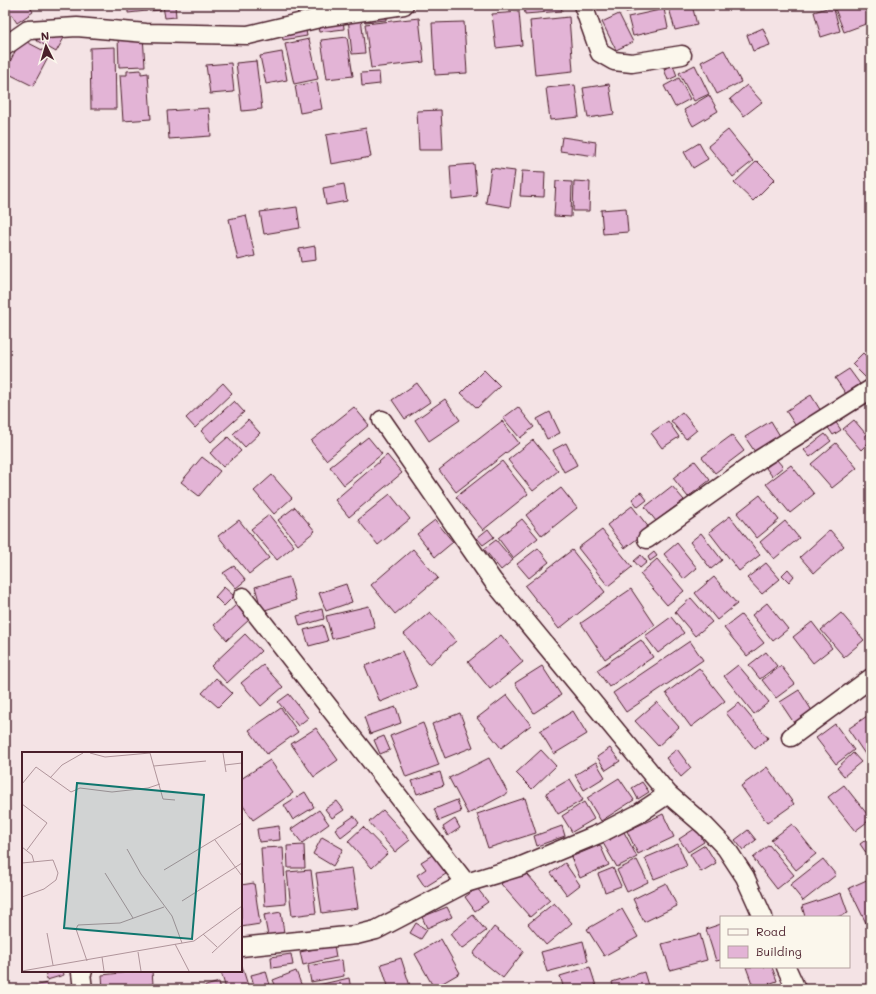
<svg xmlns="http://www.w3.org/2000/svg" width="876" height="994" font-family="Mali,sans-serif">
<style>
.building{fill:#e3b4d6;stroke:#4a1f2b}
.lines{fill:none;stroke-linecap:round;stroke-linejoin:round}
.minor-casing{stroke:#4a1f2b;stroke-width:21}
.minor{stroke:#fbf7ec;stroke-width:18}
.inset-road{fill:none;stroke:#b0959b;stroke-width:1}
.view{fill:#0f766e;fill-opacity:0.15;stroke:#0f766e;stroke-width:2}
.inset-edge{fill:none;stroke:#4a1f2b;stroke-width:2}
</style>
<rect width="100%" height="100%" fill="#f4e3e5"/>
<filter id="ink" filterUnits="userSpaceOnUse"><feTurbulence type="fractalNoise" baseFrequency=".025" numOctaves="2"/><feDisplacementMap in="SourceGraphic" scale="8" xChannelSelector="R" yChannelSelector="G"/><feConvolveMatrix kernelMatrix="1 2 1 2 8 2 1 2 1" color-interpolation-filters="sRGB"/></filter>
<g filter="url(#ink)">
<!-- building -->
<g class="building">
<polygon points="5,5 29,5 33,12 17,23"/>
<polygon points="128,5 146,5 147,11 128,13"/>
<polygon points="148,5 160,5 161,10 149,11"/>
<polygon points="175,5 176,17 165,18 163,6"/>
<polygon points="524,5 561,5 562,11 525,14"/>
<polygon points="624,5 658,5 626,12"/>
<polygon points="681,5 692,5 697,25 675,30 669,8"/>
<polygon points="837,5 871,5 869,8 871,22 844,32 834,6"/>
<polygon points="833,6 840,31 821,37 814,12"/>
<polygon points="664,9 668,28 633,36 628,17"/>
<polygon points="386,11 386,20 365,22 364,13"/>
<polygon points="519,12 522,45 496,48 492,14"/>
<polygon points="619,14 633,42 616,50 602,22"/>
<polygon points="361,17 365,53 352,54 348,18"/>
<polygon points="569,17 573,71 535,75 530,21"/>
<polygon points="343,18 344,29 319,32 317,21"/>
<polygon points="419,18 424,62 371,68 365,24"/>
<polygon points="464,22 467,73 435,75 432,23"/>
<polygon points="305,25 307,36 283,40 281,29"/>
<polygon points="763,28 770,45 753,51 747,35"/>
<polygon points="34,35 65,36 56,52 34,39"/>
<polygon points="143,36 145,66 119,67 118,37"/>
<polygon points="347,37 353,76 327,79 321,40"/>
<polygon points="21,39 50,54 33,86 5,72"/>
<polygon points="309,39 318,79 294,84 285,44"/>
<polygon points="115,47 116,109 91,109 90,48"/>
<polygon points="724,50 741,82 717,94 701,62"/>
<polygon points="282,52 287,80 266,84 260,56"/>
<polygon points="256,61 262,109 242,111 236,63"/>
<polygon points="231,63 234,92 210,94 206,65"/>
<polygon points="673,65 677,76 668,80 664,69"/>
<polygon points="695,65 709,94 694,101 679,73"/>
<polygon points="141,70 141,74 148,73 151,119 123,121 120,75 127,75 127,71"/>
<polygon points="379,72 380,84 362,86 361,73"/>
<polygon points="679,78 690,99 675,107 664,86"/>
<polygon points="317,82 322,109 300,113 295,86"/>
<polygon points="609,84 614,114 588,118 583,88"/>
<polygon points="575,85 579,117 550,120 546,88"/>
<polygon points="747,85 762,102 744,116 730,99"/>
<polygon points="709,95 718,111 693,126 684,110"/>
<polygon points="209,108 211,136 169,139 167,111"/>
<polygon points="441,110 443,150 419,150 417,111"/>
<polygon points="366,128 371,157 331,164 326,135"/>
<polygon points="728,130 753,161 733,177 708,146"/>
<polygon points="562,137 596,142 595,156 560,151"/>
<polygon points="699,143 708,159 693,168 684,152"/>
<polygon points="757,161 775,179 753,201 734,183"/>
<polygon points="474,164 477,196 452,199 450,166"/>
<polygon points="491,168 515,171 510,207 486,203"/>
<polygon points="522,171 545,172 544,197 520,196"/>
<polygon points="556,181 572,182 571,217 554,216"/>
<polygon points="574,181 590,182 589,211 573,211"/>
<polygon points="344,184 347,201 326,205 323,188"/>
<polygon points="297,207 300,228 264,234 260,212"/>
<polygon points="626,208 628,232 603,234 601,210"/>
<polygon points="246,215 255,256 238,260 229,219"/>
<polygon points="315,246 316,260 301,262 299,249"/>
<polygon points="863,353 871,361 871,383 852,364"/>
<polygon points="849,369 860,384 846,394 835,378"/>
<polygon points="484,370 500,386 477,408 461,393"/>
<polygon points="223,383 232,393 195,428 186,418"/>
<polygon points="417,383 430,402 405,419 392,400"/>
<polygon points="811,395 824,416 799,431 786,411"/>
<polygon points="445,399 460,420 429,441 415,420"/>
<polygon points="234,401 244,412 211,442 201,431"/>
<polygon points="354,407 369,425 326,460 311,441"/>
<polygon points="518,407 534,427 520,438 503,418"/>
<polygon points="550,412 560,433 547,439 537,419"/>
<polygon points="682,412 697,430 686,439 671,421"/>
<polygon points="248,420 260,433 245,447 233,434"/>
<polygon points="854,420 871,440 861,450 843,429"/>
<polygon points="502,421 519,443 456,492 439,470"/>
<polygon points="668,421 679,437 662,448 651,433"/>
<polygon points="771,421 780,436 755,452 745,437"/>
<polygon points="835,421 841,430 833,435 827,426"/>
<polygon points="825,434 831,441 810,457 804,450"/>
<polygon points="732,435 744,451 715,473 702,457"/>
<polygon points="228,437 241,451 223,467 210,453"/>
<polygon points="368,437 382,454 344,485 330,467"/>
<polygon points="533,440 558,471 533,491 508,460"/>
<polygon points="566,443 577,465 564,472 553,450"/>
<polygon points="836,443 857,468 832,488 811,464"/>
<polygon points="387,455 402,473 349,517 335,500"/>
<polygon points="202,457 220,471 199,496 181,482"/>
<polygon points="776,459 783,467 772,476 766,468"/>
<polygon points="502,461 528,494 483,530 456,497"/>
<polygon points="695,461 710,480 688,497 673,478"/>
<polygon points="791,465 814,494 790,513 766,484"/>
<polygon points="272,475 292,498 274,514 254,491"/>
<polygon points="672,486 684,500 656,521 645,507"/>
<polygon points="561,488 577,508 542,536 526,515"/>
<polygon points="641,492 647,500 638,507 632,499"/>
<polygon points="390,494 410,519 378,545 358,520"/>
<polygon points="760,495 779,520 757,538 737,513"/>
<polygon points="632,506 650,529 625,548 607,525"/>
<polygon points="295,507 315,531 298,545 278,520"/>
<polygon points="269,515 294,546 277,560 251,529"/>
<polygon points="730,516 760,555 739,571 709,532"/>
<polygon points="522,519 538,538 513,558 498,538"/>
<polygon points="239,520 269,558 249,574 218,536"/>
<polygon points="435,520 453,542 435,557 417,534"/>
<polygon points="785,521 799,538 774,559 760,542"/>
<polygon points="488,529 494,537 483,545 477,538"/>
<polygon points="602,530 632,567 608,586 578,548"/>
<polygon points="830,530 844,546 814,573 800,557"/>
<polygon points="701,533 722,560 711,569 690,542"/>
<polygon points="496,540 513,560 501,570 484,549"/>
<polygon points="677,543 697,568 684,579 664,554"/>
<polygon points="538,548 549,562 529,578 517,564"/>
<polygon points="413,549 438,578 395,614 371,585"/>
<polygon points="572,550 605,592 559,629 525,586"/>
<polygon points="654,552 657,556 650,561 648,557"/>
<polygon points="641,555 647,562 640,568 634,561"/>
<polygon points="657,559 684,591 667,605 640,574"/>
<polygon points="766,563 780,579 762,594 747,578"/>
<polygon points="234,566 246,580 236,588 223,573"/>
<polygon points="788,569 794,576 789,582 782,575"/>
<polygon points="289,577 296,600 262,611 255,587"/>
<polygon points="714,577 737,604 717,620 695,593"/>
<polygon points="346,584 352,602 326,611 319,593"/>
<polygon points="224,587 234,596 224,606 215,597"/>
<polygon points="631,589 655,625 605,659 581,623"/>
<polygon points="691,598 712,622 695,636 675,612"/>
<polygon points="767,603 788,629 773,641 752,615"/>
<polygon points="236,605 250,619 227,640 214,625"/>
<polygon points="369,606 375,628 332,639 326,616"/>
<polygon points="322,609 324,619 300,626 297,616"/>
<polygon points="430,612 456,641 430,664 404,634"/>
<polygon points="841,613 864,640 844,657 821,630"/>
<polygon points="741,615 764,643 747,656 724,628"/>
<polygon points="671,617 684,633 658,653 645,636"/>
<polygon points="812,622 832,648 813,663 793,637"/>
<polygon points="323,625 328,641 309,646 304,630"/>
<polygon points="245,634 261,651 227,683 211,666"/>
<polygon points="501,635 523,662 490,689 468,662"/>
<polygon points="641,640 653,657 609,687 597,670"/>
<polygon points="690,641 703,660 626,712 613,693"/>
<polygon points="402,651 417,687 380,702 365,666"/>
<polygon points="766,652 777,666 760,679 749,665"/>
<polygon points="263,665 283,687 261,706 241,683"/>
<polygon points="738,665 769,702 754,714 724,676"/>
<polygon points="542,666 561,695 534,713 515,683"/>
<polygon points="781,666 795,684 776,698 762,680"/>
<polygon points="699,668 725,701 691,727 666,693"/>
<polygon points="216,678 232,693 218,707 202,693"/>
<polygon points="799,690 814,714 796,726 780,702"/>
<polygon points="289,694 308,718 298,726 278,702"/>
<polygon points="507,695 531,725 501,748 477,718"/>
<polygon points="657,702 679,727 658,746 635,721"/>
<polygon points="739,703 768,738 755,749 726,713"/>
<polygon points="396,707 401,723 370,734 364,717"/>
<polygon points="281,708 298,732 267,754 249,730"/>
<polygon points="573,711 587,734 554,754 540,731"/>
<polygon points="460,713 473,747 445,758 432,724"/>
<polygon points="870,714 871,715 871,763 848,729"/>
<polygon points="423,723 439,765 406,777 390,736"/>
<polygon points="835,724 854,750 836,764 816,738"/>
<polygon points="316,728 338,760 314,777 291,744"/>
<polygon points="384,736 390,750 380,754 374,740"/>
<polygon points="610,748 620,761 606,770 597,757"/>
<polygon points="677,749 691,768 681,777 666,758"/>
<polygon points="541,750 556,766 532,789 516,773"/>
<polygon points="853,753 861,762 844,776 837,768"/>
<polygon points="489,758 508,793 468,814 449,778"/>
<polygon points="270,760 293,793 253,820 241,803 241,779"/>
<polygon points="596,762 605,777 584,790 575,775"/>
<polygon points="767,767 794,804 767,823 741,786"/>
<polygon points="440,772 444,785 417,794 412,781"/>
<polygon points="619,778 634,800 601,821 587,798"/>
<polygon points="570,779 583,800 558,814 546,793"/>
<polygon points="642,782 649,792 638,799 632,788"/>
<polygon points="844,785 871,819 855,831 828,797"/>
<polygon points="305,792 314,807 293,820 284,805"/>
<polygon points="525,798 536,833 488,848 477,814"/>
<polygon points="457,800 461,812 439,821 434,809"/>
<polygon points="337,801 344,810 332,818 325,809"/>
<polygon points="584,802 594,819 572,832 562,816"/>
<polygon points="319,810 329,824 302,843 291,829"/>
<polygon points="383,810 410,840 395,852 369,822"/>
<polygon points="663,814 674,837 638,854 627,831"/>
<polygon points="354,816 359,823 341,837 335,829"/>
<polygon points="455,819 460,828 448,836 443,827"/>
<polygon points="792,824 816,854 796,870 771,840"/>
<polygon points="279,826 280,840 259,842 257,829"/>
<polygon points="562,826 565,836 537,846 534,836"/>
<polygon points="363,827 388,853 372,868 348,841"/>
<polygon points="696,828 704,842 688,852 679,839"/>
<polygon points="748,830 756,840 743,850 735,840"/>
<polygon points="624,832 637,857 617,867 603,843"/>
<polygon points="871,836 871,860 860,844"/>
<polygon points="322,837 343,849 333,866 313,854"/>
<polygon points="678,844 687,866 654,879 645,858"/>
<polygon points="304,845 305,868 288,868 287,846"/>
<polygon points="600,845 609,865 580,878 571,857"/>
<polygon points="705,845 716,863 701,872 690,854"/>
<polygon points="769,845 794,875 777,889 753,858"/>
<polygon points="283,847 286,904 265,906 261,848"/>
<polygon points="434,854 446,874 425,887 417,875 426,869 421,862"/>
<polygon points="823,859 836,875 803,901 790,885"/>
<polygon points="637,860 648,882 627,892 617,870"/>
<polygon points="565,863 580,885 567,895 551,873"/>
<polygon points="521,867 550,900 530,917 501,884"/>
<polygon points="352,868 358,908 322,913 316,873"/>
<polygon points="613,868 621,886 605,892 598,874"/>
<polygon points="311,870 316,913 292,916 287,872"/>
<polygon points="871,878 871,920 866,923 849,888"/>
<polygon points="254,883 260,924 241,927 241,885"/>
<polygon points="666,883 677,906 644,922 633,899"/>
<polygon points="477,888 488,902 475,911 465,897"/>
<polygon points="841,893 848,913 837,917 805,917 802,906"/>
<polygon points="554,903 572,923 546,945 528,924"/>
<polygon points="447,907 452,917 427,928 422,917"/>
<polygon points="622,909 638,937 604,956 587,929"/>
<polygon points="281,912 284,933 268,936 264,915"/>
<polygon points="750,914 751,917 739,917"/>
<polygon points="473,915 486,931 462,949 450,934"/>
<polygon points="416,923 427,930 421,939 410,933"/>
<polygon points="721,924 721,960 716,961 706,929"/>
<polygon points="494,927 524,951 503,978 473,954"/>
<polygon points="700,934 707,960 670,970 662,944"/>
<polygon points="441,939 460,973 434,988 415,954"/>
<polygon points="583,941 588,961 547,972 541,952"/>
<polygon points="334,945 336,957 303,965 300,952"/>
<polygon points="291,954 293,965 272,968 271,957"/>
<polygon points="401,958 411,989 389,989 381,964"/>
<polygon points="342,960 344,976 311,982 308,966"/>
<polygon points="241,966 242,966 249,989 226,989 221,972 241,971"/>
<polygon points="590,967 596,986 586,989 564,989 560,976"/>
<polygon points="746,967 772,967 777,981 754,989"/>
<polygon points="45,971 63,971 64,975 47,980"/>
<polygon points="138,971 152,971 153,984 103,989 102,975"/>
<polygon points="266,971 271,989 255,989 251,975"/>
<polygon points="296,971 303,989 277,989 273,980"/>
<polygon points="644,972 649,989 614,989 612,982"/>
<polygon points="349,978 351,989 319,989 318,985"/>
<polygon points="219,982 221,989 196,989"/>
<polygon points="47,983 48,989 21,989"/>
<polygon points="157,985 159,989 146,989 146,988"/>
</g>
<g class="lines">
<defs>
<g id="minor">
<polyline points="583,5 600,53 614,61 632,63 682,55"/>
<polyline points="5,46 28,30 77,27 146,33 248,35 324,17 404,5"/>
<polyline points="382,420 493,581 668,794 705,826 726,848 745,877 763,917"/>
<polyline points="647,539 760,459 871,389"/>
<polyline points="243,597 466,883"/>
<polyline points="791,737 871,678"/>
<polyline points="241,947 356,935 376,930 466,883 519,867 601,833 638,814 668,794"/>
<polyline points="786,967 796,989"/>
<polyline points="83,989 81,973 83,971"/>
</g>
</defs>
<!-- minor casing -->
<use href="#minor" class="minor-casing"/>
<!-- minor -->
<use href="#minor" class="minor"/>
</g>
</g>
<!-- overview -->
<g transform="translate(22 752)">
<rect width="220" height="220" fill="#f4e3e5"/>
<path class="inset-road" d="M68,1L83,5L128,1M128,1L141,47L153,48M201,1L204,20M203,13L220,11M132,14L184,9M28,26L40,13L61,1M0,32L14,15L49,40L58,36L90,40L126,36L138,32M0,52L25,71L5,98M193,88L220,124M0,95L10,103L12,110M105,97L119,122L150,164L160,191M0,111L31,108L36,121L34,128L22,137L0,145M142,118L220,71M83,121L111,166M160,149L220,111M25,181L31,213M181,182L195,195M153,192L167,219M116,200L119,219M190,201L220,173M80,205L82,219M65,209L54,177L56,173L98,171L142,155M0,219L172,189L220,154"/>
<path class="view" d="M55,31L182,43L170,187L42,176Z"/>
<rect width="220" height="220" class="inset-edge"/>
</g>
<!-- margin -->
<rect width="876" height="994" fill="none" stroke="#fbf7ec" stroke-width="20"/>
<rect x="10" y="10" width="856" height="974" fill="none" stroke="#4a1f2b" stroke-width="1.5" filter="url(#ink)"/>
<!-- legend -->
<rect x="720" y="916" width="130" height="52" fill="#fbf7ec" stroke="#b4a19f"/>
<rect x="728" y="929" width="20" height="6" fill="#fbf7ec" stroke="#b4a19f"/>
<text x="756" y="936" font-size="12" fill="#4a1f2b">Road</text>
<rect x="728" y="946" width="20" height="12" fill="#e3b4d6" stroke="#b4a19f"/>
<text x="756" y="956" font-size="12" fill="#4a1f2b">Building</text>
<!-- north arrow -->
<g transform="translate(46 46) rotate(355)" stroke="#fbf7ec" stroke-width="3" paint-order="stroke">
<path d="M0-3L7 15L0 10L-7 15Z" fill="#4a1f2b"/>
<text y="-6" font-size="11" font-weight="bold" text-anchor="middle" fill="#4a1f2b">N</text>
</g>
</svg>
